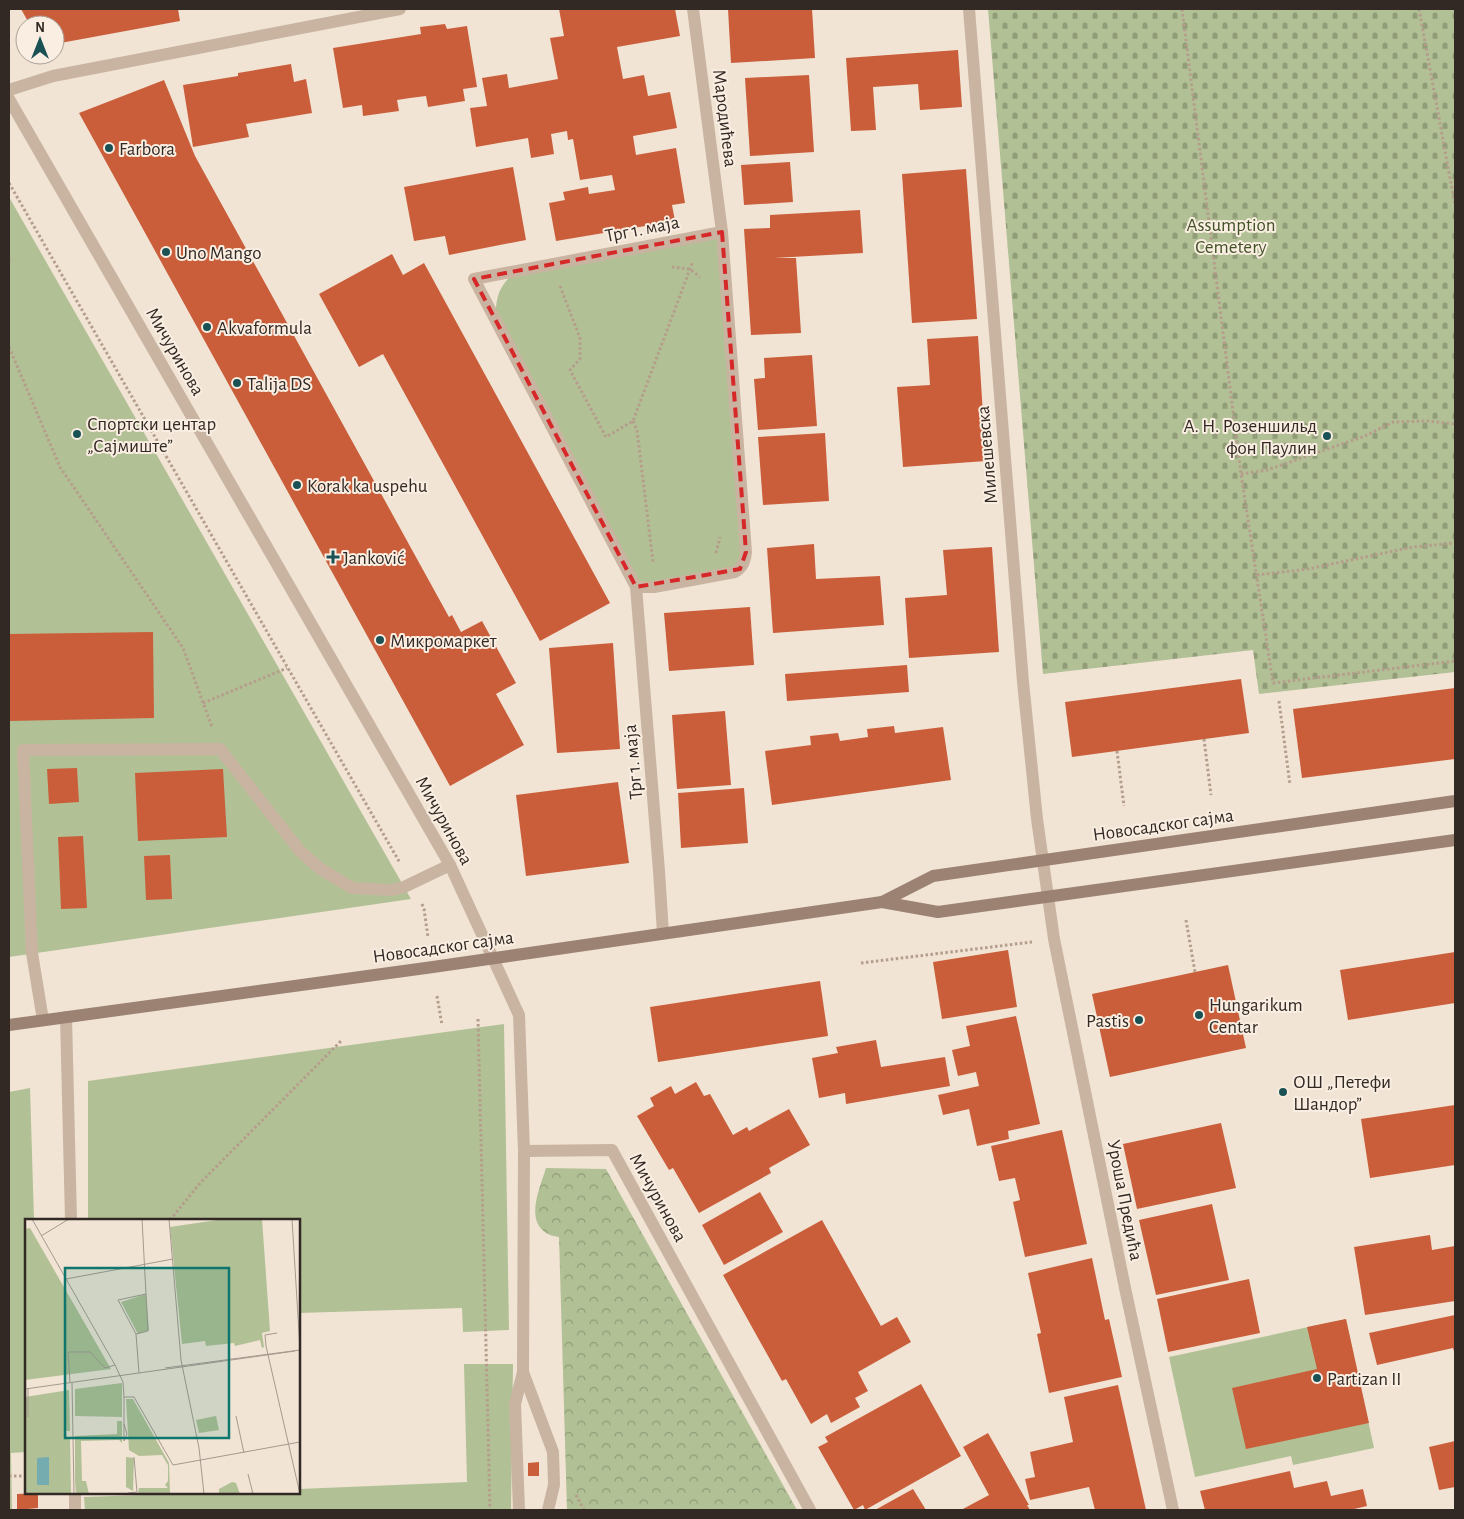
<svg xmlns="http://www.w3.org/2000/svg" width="1464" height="1519" font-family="'Alegreya Sans',sans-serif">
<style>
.grass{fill:#b2c095}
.forest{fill:url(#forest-crowns)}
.cemetery{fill:url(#cemetery-stones)}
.building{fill:#ca5e3a}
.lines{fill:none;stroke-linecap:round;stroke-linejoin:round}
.path{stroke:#b59d8c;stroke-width:3;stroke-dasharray:2.5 2.5;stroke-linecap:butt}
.lane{stroke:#c9b4a1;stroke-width:12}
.street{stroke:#c9b4a1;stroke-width:12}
.secondary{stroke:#9c8273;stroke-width:12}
.marked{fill:none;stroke:#d62828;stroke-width:4;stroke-dasharray:10 6;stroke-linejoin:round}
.poi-dot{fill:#195155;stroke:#f9eee1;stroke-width:2}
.labels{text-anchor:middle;stroke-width:4;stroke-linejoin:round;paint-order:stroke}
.street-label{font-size:19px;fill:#332924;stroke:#f9eee1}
.poi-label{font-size:19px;fill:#332924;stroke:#f9eee1;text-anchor:start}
.park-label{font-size:19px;fill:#425227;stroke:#f9eee1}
.inset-road{fill:none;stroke:#a5998e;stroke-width:1}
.view{fill:#0f766e;fill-opacity:0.15;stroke:#0f766e;stroke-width:2.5}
.inset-edge{fill:none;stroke:#332924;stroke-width:2.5}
</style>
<defs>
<pattern id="forest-crowns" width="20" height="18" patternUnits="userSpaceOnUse" patternTransform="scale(1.25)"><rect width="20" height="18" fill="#b2c095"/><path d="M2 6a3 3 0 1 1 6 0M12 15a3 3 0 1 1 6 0" fill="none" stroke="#919c79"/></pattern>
<pattern id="cemetery-stones" width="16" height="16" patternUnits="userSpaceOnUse" patternTransform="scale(1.25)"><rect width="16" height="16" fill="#b2c095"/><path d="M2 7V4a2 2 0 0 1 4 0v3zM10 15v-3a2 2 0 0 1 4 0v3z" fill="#919c79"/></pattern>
</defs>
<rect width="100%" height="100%" fill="#f1e4d5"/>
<!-- grass -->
<g class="grass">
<polygon points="9,197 411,899 9,957"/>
<path d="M722,232L743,565L636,587L495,320C497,294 497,290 515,271Z"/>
<polygon points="504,1024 509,1330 463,1332 462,1308 299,1313 299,1220 88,1220 88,1081"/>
<polygon points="30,1088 34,1220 26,1220 26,1452 11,1453 12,1510 9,1510 9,1092"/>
<polygon points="1346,1319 1374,1448 1293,1465 1291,1456 1195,1477 1169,1357"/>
<polygon points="464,1364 513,1364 511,1510 85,1510 84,1497 202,1493 299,1493 299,1489 467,1482"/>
</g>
<!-- forest -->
<path class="forest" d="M546,1168L606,1169L797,1510H567L559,1237C556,1236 551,1236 548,1234C524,1221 540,1188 546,1168Z"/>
<!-- cemetery -->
<polygon class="cemetery" points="988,9 1455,9 1455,672 1259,694 1253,650 1043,674"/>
<!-- building -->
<g class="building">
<polygon points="21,9 178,9 180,21 55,44 55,25 30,25"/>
<polygon points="559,9 675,9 680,36 617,47 623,79 644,75 648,96 670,92 677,128 633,136 636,155 676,148 685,203 672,205 675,221 556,241 549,203 565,200 563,192 588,187 589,194 615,190 612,175 580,180 573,139 568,140 567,131 551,134 554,154 531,158 528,138 476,147 470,108 487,106 482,78 507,74 509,88 558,79 550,38 564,36"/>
<polygon points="728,9 812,9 815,58 731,63"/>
<polygon points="445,24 447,29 467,26 477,87 463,89 465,101 428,107 426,96 410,98 397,100 399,111 363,116 362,105 343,108 333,48 421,34 420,27"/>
<polygon points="958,50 962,107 920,110 918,84 873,87 876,130 851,131 846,58"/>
<polygon points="291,64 294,82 306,79 312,113 246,124 249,137 193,147 183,85 238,76 238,73"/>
<polygon points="809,75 814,152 750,156 745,78"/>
<polygon points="164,80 195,156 449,617 452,615 461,632 482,621 516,683 496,694 524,745 450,786 79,113"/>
<polygon points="790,162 793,202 744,205 741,165"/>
<polygon points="513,167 526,240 449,255 445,236 414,241 404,187"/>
<polygon points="966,169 977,319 912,323 902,174"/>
<polygon points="860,210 863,253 774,258 796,258 801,333 751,335 744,229 770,228 770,215"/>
<polygon points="392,254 403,275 424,263 610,603 540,641 383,354 359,367 319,294"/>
<polygon points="978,336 986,461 903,467 897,387 930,385 927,339"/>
<polygon points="812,355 817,426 758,430 754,379 765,378 764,358"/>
<polygon points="825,433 829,501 763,505 758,437"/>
<polygon points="814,544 816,579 880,576 884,625 773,633 767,548"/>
<polygon points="992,547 999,652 909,658 905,598 947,595 943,550"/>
<polygon points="750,607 754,665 669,671 664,613"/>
<polygon points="153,632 154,718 9,721 9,634"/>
<polygon points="613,643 620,749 557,753 549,648"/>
<polygon points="907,665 909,692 787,701 785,674"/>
<polygon points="1241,679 1249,733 1072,757 1065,702"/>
<polygon points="1455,688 1455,759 1302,778 1293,709"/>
<polygon points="725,711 731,785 677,789 672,715"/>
<polygon points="894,726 895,733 943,727 951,780 772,805 765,751 811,745 810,736 838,733 840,741 868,737 867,729"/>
<polygon points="77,768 79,802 49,804 47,769"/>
<polygon points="223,769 227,837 138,841 135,773"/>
<polygon points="618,782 629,863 526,876 516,795"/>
<polygon points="744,788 748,843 681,848 678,793"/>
<polygon points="83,836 87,908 61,909 58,837"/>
<polygon points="170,855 172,899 146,900 144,856"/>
<polygon points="1008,950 1017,1007 942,1019 933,962"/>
<polygon points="1455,952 1455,1003 1348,1020 1340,970"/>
<polygon points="1228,965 1246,1048 1110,1077 1092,994"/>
<polygon points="820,981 828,1036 658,1062 650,1007"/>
<polygon points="1016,1016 1040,1124 1008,1131 1009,1139 977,1146 969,1109 943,1115 938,1095 979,1086 976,1072 958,1076 952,1050 970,1046 966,1026"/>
<polygon points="876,1040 881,1067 945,1057 950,1086 846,1104 845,1093 819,1098 812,1058 838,1053 836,1047"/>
<polygon points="696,1082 704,1096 710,1094 733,1135 747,1127 749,1131 789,1109 810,1145 769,1168 771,1173 699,1213 673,1168 669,1170 637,1116 654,1106 650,1098 671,1086 675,1094"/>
<polygon points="1455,1105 1455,1165 1370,1178 1361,1119"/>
<polygon points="1221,1123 1236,1188 1137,1209 1123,1144"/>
<polygon points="1062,1130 1087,1244 1025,1257 1013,1202 1020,1200 1015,1178 999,1181 991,1146"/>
<polygon points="760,1192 783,1232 724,1265 702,1225"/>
<polygon points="1212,1204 1229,1280 1156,1295 1139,1220"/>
<polygon points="822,1220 881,1326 897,1317 911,1342 858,1372 868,1391 855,1398 860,1407 831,1423 827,1414 811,1424 786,1379 782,1381 723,1275"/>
<polygon points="1430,1235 1432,1250 1455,1246 1455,1301 1365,1315 1354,1247"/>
<polygon points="1092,1258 1105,1320 1109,1319 1122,1377 1049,1393 1037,1334 1041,1333 1028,1273"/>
<polygon points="1249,1279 1260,1333 1168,1352 1157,1299"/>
<polygon points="1455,1315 1455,1354 1453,1348 1377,1365 1369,1333"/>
<polygon points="1346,1319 1369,1423 1246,1449 1232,1388 1317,1369 1307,1327"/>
<polygon points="921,1384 961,1456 865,1510 863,1505 854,1510 818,1447 828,1442 825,1437"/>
<polygon points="1118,1385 1146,1510 1095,1510 1089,1487 1030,1500 1025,1479 1035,1477 1030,1452 1073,1442 1064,1397"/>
<polygon points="988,1433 1029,1505 1027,1505 1030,1510 961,1510 989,1495 963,1447"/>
<polygon points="1455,1441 1455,1487 1439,1490 1429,1447"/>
<polygon points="539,1462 539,1476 528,1476 528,1463"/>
<polygon points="1290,1471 1294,1488 1327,1481 1331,1496 1363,1489 1367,1506 1350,1510 1205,1510 1200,1491"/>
<polygon points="913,1489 926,1510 875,1510"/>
<polygon points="38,1493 38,1508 17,1510 17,1494"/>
</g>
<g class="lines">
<!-- path -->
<g class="path">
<polyline points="1182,9 1241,474 1273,683 1455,661"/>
<polyline points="1419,9 1455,205"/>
<polyline points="9,183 400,863"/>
<polyline points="9,258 9,261"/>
<polyline points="672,267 690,269 700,277"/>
<polyline points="560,286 580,338 580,359 570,370 606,437 633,421 693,261"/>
<polyline points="9,347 60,467 183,648 212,727"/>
<polyline points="633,421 637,430 653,562"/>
<polyline points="1241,474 1267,470 1365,436 1393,422 1428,421 1455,424"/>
<polyline points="716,553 720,537"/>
<polyline points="1257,575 1308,569 1413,547 1455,543"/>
<polyline points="1279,701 1290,785"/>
<polyline points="203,703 287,668"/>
<polyline points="1204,739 1211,795"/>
<polyline points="1117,751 1124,806"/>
<polyline points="422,904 424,909 428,937"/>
<polyline points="1186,920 1195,972"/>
<polyline points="861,963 1032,942"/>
<polyline points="437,996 442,1025"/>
<polyline points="478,1019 490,1510"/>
<polyline points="170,1220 201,1182 342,1040"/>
<polyline points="9,1476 26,1476"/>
<polyline points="576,1495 584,1510"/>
</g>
<!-- lane -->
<g class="lane">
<polyline points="66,1017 71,1220"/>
<polyline points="43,1020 32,953 23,750 220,749 300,851 319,868 352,888 392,890 404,887 450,865"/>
<polyline points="523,1372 553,1452 554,1485 548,1510"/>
<polyline points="75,1493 75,1510"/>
<polyline points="519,1510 515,1404 523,1372 524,1151"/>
</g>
<!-- street -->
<g class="street">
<polyline points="693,9 722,232"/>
<polyline points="969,9 1023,682 1037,819 1054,939 1125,1288 1173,1510"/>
<polyline points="9,90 53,76 400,9"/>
<polyline points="9,99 450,865 519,1015 524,1151 612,1150 810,1510"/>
<path d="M636,587H654L735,572C743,567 745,561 746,552L722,232L474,279L636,587L659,871L663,933"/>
</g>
<!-- secondary -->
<g class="secondary">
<polyline points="882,902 933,876 1455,801"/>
<polyline points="9,1025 433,967 882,902 938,912 1455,840"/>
</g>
</g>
<!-- marked area -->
<path class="marked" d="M722,232L746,552L740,569L636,587L474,279Z"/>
<!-- markers -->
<g class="poi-dot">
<circle cx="109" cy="148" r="5"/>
<circle cx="166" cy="252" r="5"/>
<circle cx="207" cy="327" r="5"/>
<circle cx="237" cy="383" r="5"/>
<circle cx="77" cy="434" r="5"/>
<circle cx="1327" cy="436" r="5"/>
<circle cx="297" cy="485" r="5"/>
<path d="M330.5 549.5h5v5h5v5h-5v5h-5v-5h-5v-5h5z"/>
<circle cx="380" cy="640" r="5"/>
<circle cx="1199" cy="1015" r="5"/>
<circle cx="1139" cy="1020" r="5"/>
<circle cx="1283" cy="1092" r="5"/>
<circle cx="1317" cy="1378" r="5"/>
</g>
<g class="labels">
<!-- street labels -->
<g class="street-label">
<text transform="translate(726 118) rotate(83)" y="7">Мародићева</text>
<text transform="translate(642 228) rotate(-11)" y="7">Трг 1. маја</text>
<text transform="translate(176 351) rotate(60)" y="7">Мичуринова</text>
<text transform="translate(986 455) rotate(-95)" y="7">Милешевска</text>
<text transform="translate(632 762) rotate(-95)" y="7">Трг 1. маја</text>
<text transform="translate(445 820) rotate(61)" y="7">Мичуринова</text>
<text transform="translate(1163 824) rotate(-8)" y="7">Новосадског сајма</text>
<text transform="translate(443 946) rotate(-8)" y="7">Новосадског сајма</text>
<text transform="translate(659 1197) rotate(61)" y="7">Мичуринова</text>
<text transform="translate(1126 1200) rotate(79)" y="7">Уроша Предића</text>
</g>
<!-- poi labels -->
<g class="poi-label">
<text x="119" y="155">Farbora</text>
<text x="176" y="259">Uno Mango</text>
<text x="217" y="334">Akvaformula</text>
<text x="247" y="390">Talija DS</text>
<text x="87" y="430">Спортски центар<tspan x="87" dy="22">„Сајмиште”</tspan></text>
<text x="1317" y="432" text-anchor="end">А. Н. Розеншильд<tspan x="1317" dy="22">фон Паулин</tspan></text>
<text x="307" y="492">Korak ka uspehu</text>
<text x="343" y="564">Janković</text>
<text x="390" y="647">Микромаркет</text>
<text x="1209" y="1011">Hungarikum<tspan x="1209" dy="22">Centar</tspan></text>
<text x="1129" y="1027" text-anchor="end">Pastis</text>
<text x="1293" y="1088">ОШ „Петефи<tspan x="1293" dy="22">Шандор”</tspan></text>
<text x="1327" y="1385">Partizan II</text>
</g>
<!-- park labels -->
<g class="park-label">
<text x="1231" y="231">Assumption<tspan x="1231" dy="22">Cemetery</tspan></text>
</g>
</g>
<!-- overview -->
<g transform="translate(25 1219)">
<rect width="275" height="275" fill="#f1e4d5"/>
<path d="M5,9L86,150L0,161V10ZM121,75L124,111L113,115L96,83ZM97,164V198L50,197V170ZM44,171L45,212H41L42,219H45L46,275H0V178ZM191,197L194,211L174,214L171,201ZM92,202H97V224L94,221L56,222L57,262H50V217L92,215ZM101,238L109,239L108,272L101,268ZM207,263L211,264L215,275H194V270Z" fill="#b2c095"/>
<path d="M101,180H108L144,244L145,275H102L113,274L114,269H143L140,266L143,262V246L137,236L114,237L104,231ZM50,262H61L64,275H51Z" fill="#b2c095"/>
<path d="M199,0H237L245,112L237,114L239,128L237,129L235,121L210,127L209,124L181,127L180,122L157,125L145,8Z" fill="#b2c095"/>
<path d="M24,238V266H12V239Z" fill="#74acaf"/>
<path class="inset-road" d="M7,0L90,146L98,163L99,178H109L148,246L275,223M117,0L121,75M144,0L156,141L174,229L179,275M267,0L275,130M16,17L44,0M41,60L148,40M252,114L240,116L241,127L275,275M111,115L123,112L121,75L93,81L111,115L114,154M140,149L275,131M45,163L43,133H65L80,149L90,146M47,163L49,275M3,169V198M0,170L270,132M99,178V222M211,197L219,234M99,222L102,215L99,205M223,255L228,275M103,274L112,273L109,238"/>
<path class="view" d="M40,49H204V219H40Z"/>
<rect width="275" height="275" class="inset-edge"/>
</g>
<!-- border -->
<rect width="1464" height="1519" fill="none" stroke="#332924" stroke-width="20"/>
<!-- north arrow -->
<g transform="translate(40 40)"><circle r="24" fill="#f9eee1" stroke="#aa9f95"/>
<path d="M0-4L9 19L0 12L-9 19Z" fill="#195155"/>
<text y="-8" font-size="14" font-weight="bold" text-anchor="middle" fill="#332924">N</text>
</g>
</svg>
